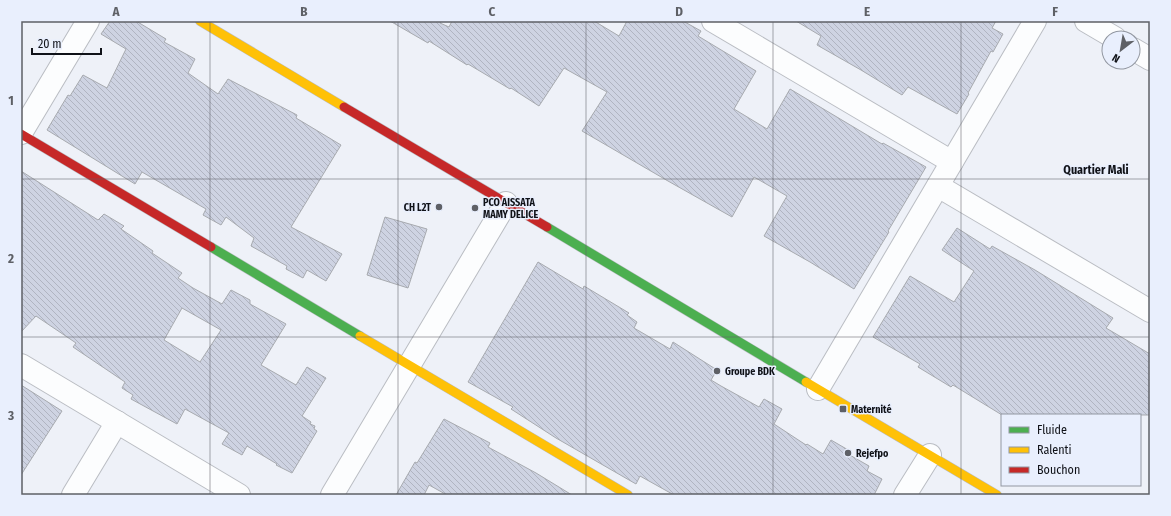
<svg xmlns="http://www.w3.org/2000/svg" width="1171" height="516" font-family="'Fira Sans Condensed',sans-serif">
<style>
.building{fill:url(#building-back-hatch);stroke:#a7aaaf;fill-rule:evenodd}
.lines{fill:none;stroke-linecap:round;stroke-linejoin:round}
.street-casing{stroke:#babdc3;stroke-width:24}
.fast-casing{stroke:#babdc3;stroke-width:10}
.slow-casing{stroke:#babdc3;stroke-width:10}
.jam-casing{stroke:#babdc3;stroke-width:10}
.street{stroke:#fcfdfe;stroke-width:22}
.fast{stroke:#4caf50;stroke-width:9}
.slow{stroke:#ffc107;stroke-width:9}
.jam{stroke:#c62828;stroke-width:9}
.grid{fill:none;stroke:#5e6066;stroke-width:1;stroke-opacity:0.55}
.poi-dot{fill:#5e6066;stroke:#e9effd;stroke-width:1.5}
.labels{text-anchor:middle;stroke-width:3;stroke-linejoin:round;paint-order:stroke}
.poi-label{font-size:10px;font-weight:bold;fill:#101218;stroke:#e9effd;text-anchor:start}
.quarter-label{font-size:12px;font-weight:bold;fill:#101218;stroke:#e9effd}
.neatline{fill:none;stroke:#5e6066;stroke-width:1.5}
.grid-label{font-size:13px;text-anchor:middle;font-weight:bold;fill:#5e6066}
</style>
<defs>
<pattern id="building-back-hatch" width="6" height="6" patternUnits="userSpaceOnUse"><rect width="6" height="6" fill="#ced3e2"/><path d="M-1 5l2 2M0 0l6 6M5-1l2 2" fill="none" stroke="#b0b4c1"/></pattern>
</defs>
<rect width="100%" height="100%" fill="#eef1f8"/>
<!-- building -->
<g class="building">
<polygon points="110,21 136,21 166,39 164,42 195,59 188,73 218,94 228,79 297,115 296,118 341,145 291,227 342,254 326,281 307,270 303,278 286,269 287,266 251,246 254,238 226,217 221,225 203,215 206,209 142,172 135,184 47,130 68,95 70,96 83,75 107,88 126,49 101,34"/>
<polygon points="390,21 441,21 440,23 449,27 452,21 594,21 619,36 627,21 683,21 701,31 698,36 756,71 734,109 767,129 790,89 882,144 883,143 926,167 888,231 889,232 854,289 810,262 764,236 787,196 754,177 732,217 668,181 582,131 607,92 564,68 539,106 511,88 510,89 468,64 467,65 429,41 428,43"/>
<polygon points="796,21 996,21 992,28 1003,34 993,52 991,51 968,93 969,94 957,114 908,87 902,95 861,70 817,45 821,36"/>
<path d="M21,171L98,220L104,214L124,226L121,229L153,251L152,253L182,273L178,278L193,288L222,304L231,290L250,300V304L286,324L261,365L296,385L307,367L326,378L302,416L311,422L310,424L315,426L314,429L317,431L292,473L276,465L277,464L247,446L242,455L222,444L229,433L185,409L177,424L131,399L133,395L122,388L125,382L73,347L76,343L36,316L21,332ZM182,308L221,330L200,362L164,340Z"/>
<polygon points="385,217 427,229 408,288 367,275"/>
<polygon points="957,228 990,249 992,246 1035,270 1113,318 1106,328 1150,354 1150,415 1002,415 953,385 951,387 918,367 920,364 873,337 910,276 954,302 974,271 942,250"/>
<polygon points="538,262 583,289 584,286 629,313 627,315 637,322 634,328 670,349 673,342 717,370 711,380 721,386 759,407 764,399 782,409 774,424 806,445 807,444 823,454 831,440 850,451 848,454 869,466 867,471 882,479 874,495 674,495 640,476 636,484 556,438 511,409 513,407 468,382"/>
<polygon points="21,385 62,411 21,475"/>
<polygon points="444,419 490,443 488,447 536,473 572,495 447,495 429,485 424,495 396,495 415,462 417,463"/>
</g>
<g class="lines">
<defs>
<g id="street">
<polyline points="713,21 952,162"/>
<polyline points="1086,21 1115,38"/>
<polyline points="1133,49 1150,59"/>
<polyline points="21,133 88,21"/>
<polyline points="938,186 1150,311"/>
<polyline points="21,365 239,495"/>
<polyline points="818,389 1035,21"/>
<polyline points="73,495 117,422"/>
<polyline points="332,495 506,203"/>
<polyline points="905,495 930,455"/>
</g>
<g id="fast">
<polyline points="547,227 806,382"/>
<polyline points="211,247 360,336"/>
</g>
<g id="slow">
<polyline points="200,21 344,107"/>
<polyline points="360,336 628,495"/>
<polyline points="806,382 997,495"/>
</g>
<g id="jam">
<polyline points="344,107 547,227"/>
<polyline points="21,134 211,247"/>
</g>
</defs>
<!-- street casing -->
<use href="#street" class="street-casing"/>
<!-- fast casing -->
<use href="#fast" class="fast-casing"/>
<!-- slow casing -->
<use href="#slow" class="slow-casing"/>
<!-- jam casing -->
<use href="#jam" class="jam-casing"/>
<!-- street -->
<use href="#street" class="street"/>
<!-- fast -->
<use href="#fast" class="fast"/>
<!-- slow -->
<use href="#slow" class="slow"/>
<!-- jam -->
<use href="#jam" class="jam"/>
</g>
<!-- grid -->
<path class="grid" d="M210,21V495M398,21V495M586,21V495M773,21V495M961,21V495M21,179H1150M21,337H1150"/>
<!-- markers -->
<g class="poi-dot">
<circle cx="439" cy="207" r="4"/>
<circle cx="475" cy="208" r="4"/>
<circle cx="717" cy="371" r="4"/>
<rect x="839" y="405" width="8" height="8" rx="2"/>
<circle cx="848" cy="453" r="4"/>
</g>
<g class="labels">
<!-- poi labels -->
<g class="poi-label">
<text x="483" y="206">PCO AISSATA<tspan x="483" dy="12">MAMY DELICE</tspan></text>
<text x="431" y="211" text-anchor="end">CH L2T</text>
<text x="725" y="375">Groupe BDK</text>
<text x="851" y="413">Maternité</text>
<text x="856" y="457">Rejefpo</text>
</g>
<!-- quarter labels -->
<g class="quarter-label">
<text x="1096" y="174">Quartier Mali</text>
</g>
</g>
<!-- border -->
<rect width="1171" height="516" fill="none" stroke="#e9effd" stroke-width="44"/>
<!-- legend -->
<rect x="1001" y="414" width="140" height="72" fill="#e9effd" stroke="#9297a1"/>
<rect x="1009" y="427" width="20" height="6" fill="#4caf50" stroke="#9297a1"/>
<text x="1037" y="434" font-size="12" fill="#101218">Fluide</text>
<rect x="1009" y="447" width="20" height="6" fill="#ffc107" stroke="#9297a1"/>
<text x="1037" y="454" font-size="12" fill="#101218">Ralenti</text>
<rect x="1009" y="467" width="20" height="6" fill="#c62828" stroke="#9297a1"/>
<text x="1037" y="474" font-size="12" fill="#101218">Bouchon</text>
<!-- north arrow -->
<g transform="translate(1121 50) rotate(211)"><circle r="19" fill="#e9effd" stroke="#9297a1"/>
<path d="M0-3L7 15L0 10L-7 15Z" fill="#5e6066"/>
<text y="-6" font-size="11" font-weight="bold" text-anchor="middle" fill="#101218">N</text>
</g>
<!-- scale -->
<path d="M32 48v6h69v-6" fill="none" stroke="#101218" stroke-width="2"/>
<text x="38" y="48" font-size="12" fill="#101218" stroke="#e9effd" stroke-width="3" paint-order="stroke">20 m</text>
<rect x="22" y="22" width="1127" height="472" class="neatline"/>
<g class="grid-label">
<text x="116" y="16">A</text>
<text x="304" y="16">B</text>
<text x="492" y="16">C</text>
<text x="679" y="16">D</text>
<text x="867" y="16">E</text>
<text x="1055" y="16">F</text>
<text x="11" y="105">1</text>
<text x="11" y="263">2</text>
<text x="11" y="420">3</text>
</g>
</svg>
